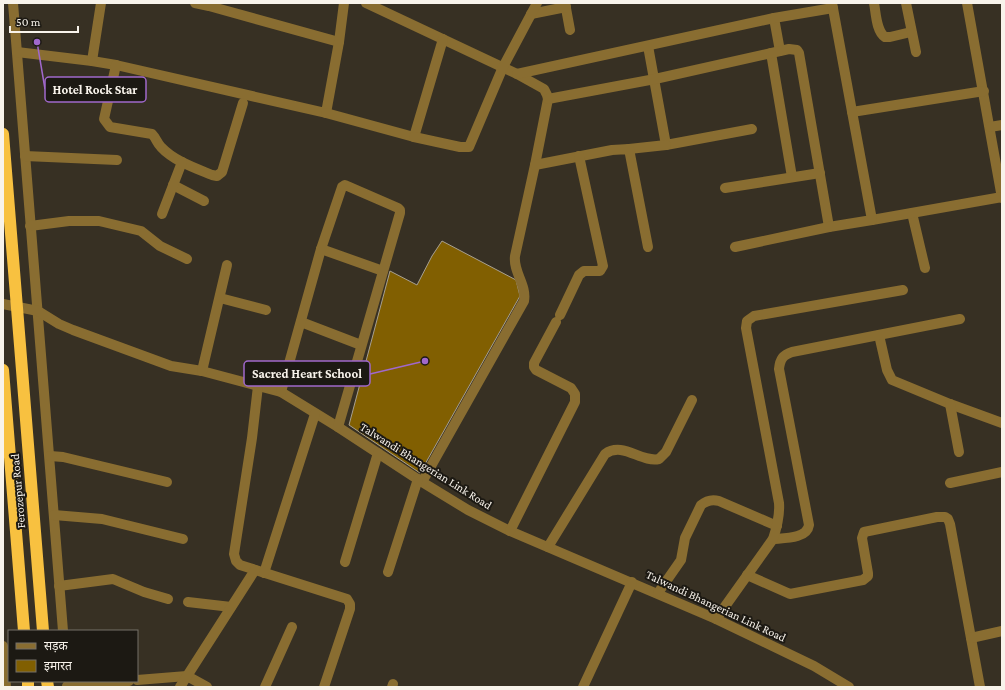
<svg xmlns="http://www.w3.org/2000/svg" width="1005" height="690" font-family="'Crimson Pro','Noto Sans Devanagari',serif">
<style>
.building{fill:#815f01;stroke:#a8a090}
.lines{fill:none;stroke-linecap:round;stroke-linejoin:round}
.minor{stroke:#896d31;stroke-width:10}
.highway{stroke:#f8c140;stroke-width:12}
.highway-bridge{stroke:#f8c140;stroke-width:12}
.labels{text-anchor:middle;stroke-width:4;stroke-linejoin:round;paint-order:stroke}
.street-label{font-size:12px;fill:#f8f3eb;stroke:#1c1913}
.leader{fill:none;stroke:#a068cc;stroke-width:1.5}
.callout-dot{fill:#a068cc;stroke:#1c1913;stroke-width:1.5}
.callout{fill:#1c1913;stroke:#a068cc;stroke-width:1.5}
.callout-label{font-size:13px;text-anchor:middle;font-weight:bold;fill:#f8f3eb}
</style>
<rect width="100%" height="100%" fill="#373023"/>
<!-- building -->
<polygon class="building" points="442,241 516,280 520,296 420,473 349,425 390,271 417,285 432,256"/>
<g class="lines">
<!-- minor -->
<g class="minor">
<polyline points="13,3 63,631"/>
<polyline points="195,3 209,6 339,42"/>
<path d="M366,3L517,74L544,89L547,95L548,99L535,165L515,256C513,272 527,285 524,301L422,482"/>
<polyline points="565,3 570,30"/>
<path d="M874,3C876,13 876,31 885,37H890L911,32"/>
<polyline points="906,3 916,52"/>
<polyline points="967,3 1002,198"/>
<polyline points="531,14 566,7"/>
<polyline points="774,18 780,51"/>
<polyline points="648,46 666,145 752,129"/>
<polyline points="17,52 92,61 116,65 326,113 339,42 344,3"/>
<polyline points="771,53 792,177"/>
<polyline points="92,61 101,3"/>
<path d="M116,65L104,119L110,127L152,134C156,138 157,143 161,147C174,161 195,168 212,175L217,176L222,172L243,103"/>
<polyline points="517,74 774,18 833,8"/>
<polyline points="548,99 655,79 789,49 797,50 799,53 829,227"/>
<polyline points="852,112 984,91"/>
<polyline points="326,113 414,137 443,39"/>
<polyline points="990,127 1002,125"/>
<polyline points="414,137 460,147 469,147 503,67 537,3"/>
<polyline points="629,149 666,145"/>
<polyline points="25,156 117,160"/>
<polyline points="535,165 612,150 629,149 648,247"/>
<polyline points="173,185 204,201"/>
<polyline points="725,188 820,173"/>
<polyline points="912,213 925,268"/>
<polyline points="162,214 182,162"/>
<polyline points="872,220 1002,197"/>
<polyline points="30,226 69,221 99,221 141,231 160,246 187,259"/>
<polyline points="735,247 829,227 872,220 832,3"/>
<polyline points="321,249 383,271"/>
<polyline points="220,298 266,310"/>
<polyline points="3,304 38,311 59,324 73,330 171,366 202,371 281,392 338,427 422,482 468,510 510,531 716,619 814,666 849,687"/>
<polyline points="560,315 579,275 584,271 600,271 603,266 579,156"/>
<polyline points="301,322 361,345"/>
<polyline points="879,335 887,370 892,380 950,404 1002,423"/>
<polyline points="202,371 227,265"/>
<polyline points="258,386 252,438 234,554 236,561 240,565 347,599 350,604 350,609 324,687"/>
<polyline points="281,392 321,249 342,187 345,185 398,208 400,210 400,213 338,427"/>
<polyline points="950,404 959,452"/>
<polyline points="50,456 63,457 167,482"/>
<polyline points="950,483 1002,472"/>
<polyline points="54,515 102,519 183,539"/>
<polyline points="510,531 575,402 575,394 571,388 536,370 534,367 534,363 556,322"/>
<path d="M773,539C784,538 807,539 809,525L779,369C780,359 783,355 792,352L960,319"/>
<path d="M548,547L605,454C623,441 641,463 659,459L666,452L692,400"/>
<polyline points="345,562 378,453"/>
<polyline points="388,572 418,479"/>
<polyline points="264,573 315,414"/>
<polyline points="747,575 790,594 863,580 868,576 868,573 862,538 864,532 937,517 945,517 948,519 950,524 980,687"/>
<polyline points="59,586 113,579 144,592 168,599"/>
<path d="M658,593L681,560L685,538L701,505C707,500 712,499 719,501L777,526"/>
<polyline points="188,602 231,607"/>
<path d="M716,619L773,539C777,527 780,516 779,503L746,328L747,321L754,316L903,290"/>
<polyline points="971,638 1002,631"/>
<polyline points="3,646 6,687"/>
<polyline points="137,680 187,676 207,687"/>
<polyline points="67,686 129,681"/>
<polyline points="180,687 255,570"/>
<polyline points="265,687 292,627"/>
<polyline points="392,687 393,684"/>
<polyline points="583,687 632,582"/>
</g>
<!-- highway -->
<g class="highway">
<polyline points="3,370 24,631"/>
<polyline points="28,681 28,687"/>
<polyline points="47,681 48,687"/>
</g>
<!-- highway-bridge -->
<polyline class="highway-bridge" points="3,134 43,631"/>
</g>
<g class="labels">
<!-- street labels -->
<g class="street-label">
<text transform="translate(426 466) rotate(32)" y="4">Talwandi Bhangerian Link Road</text>
<text transform="translate(18 491) rotate(-95)" y="4">Ferozepur Road</text>
<text transform="translate(716 606) rotate(25)" y="4">Talwandi Bhangerian Link Road</text>
</g>
</g>
<!-- callouts -->
<path class="leader" d="M37 42L45 89M425 361L370 374"/>
<g class="callout-dot">
<circle cx="37" cy="42" r="4"/>
<circle cx="425" cy="361" r="4"/>
</g>
<g class="callout">
<rect x="45" y="77" width="101" height="25" rx="4"/>
<rect x="244" y="361" width="126" height="25" rx="4"/>
</g>
<g class="callout-label">
<text x="95" y="94">Hotel Rock Star</text>
<text x="307" y="378">Sacred Heart School</text>
</g>
<!-- border -->
<rect width="1005" height="690" fill="none" stroke="#f8f3eb" stroke-width="8"/>
<!-- legend -->
<rect x="8" y="630" width="130" height="52" fill="#1c1913" stroke="#747069"/>
<rect x="16" y="643" width="20" height="6" fill="#896d31" stroke="#747069"/>
<text x="44" y="650" font-size="12" fill="#f8f3eb">सड़क</text>
<rect x="16" y="660" width="20" height="12" fill="#815f01" stroke="#747069"/>
<text x="44" y="670" font-size="12" fill="#f8f3eb">इमारत</text>
<!-- scale -->
<path d="M10 26v6h68v-6" fill="none" stroke="#f8f3eb" stroke-width="2"/>
<text x="16" y="26" font-size="12" fill="#f8f3eb" stroke="#1c1913" stroke-width="3" paint-order="stroke">50 m</text>
</svg>
